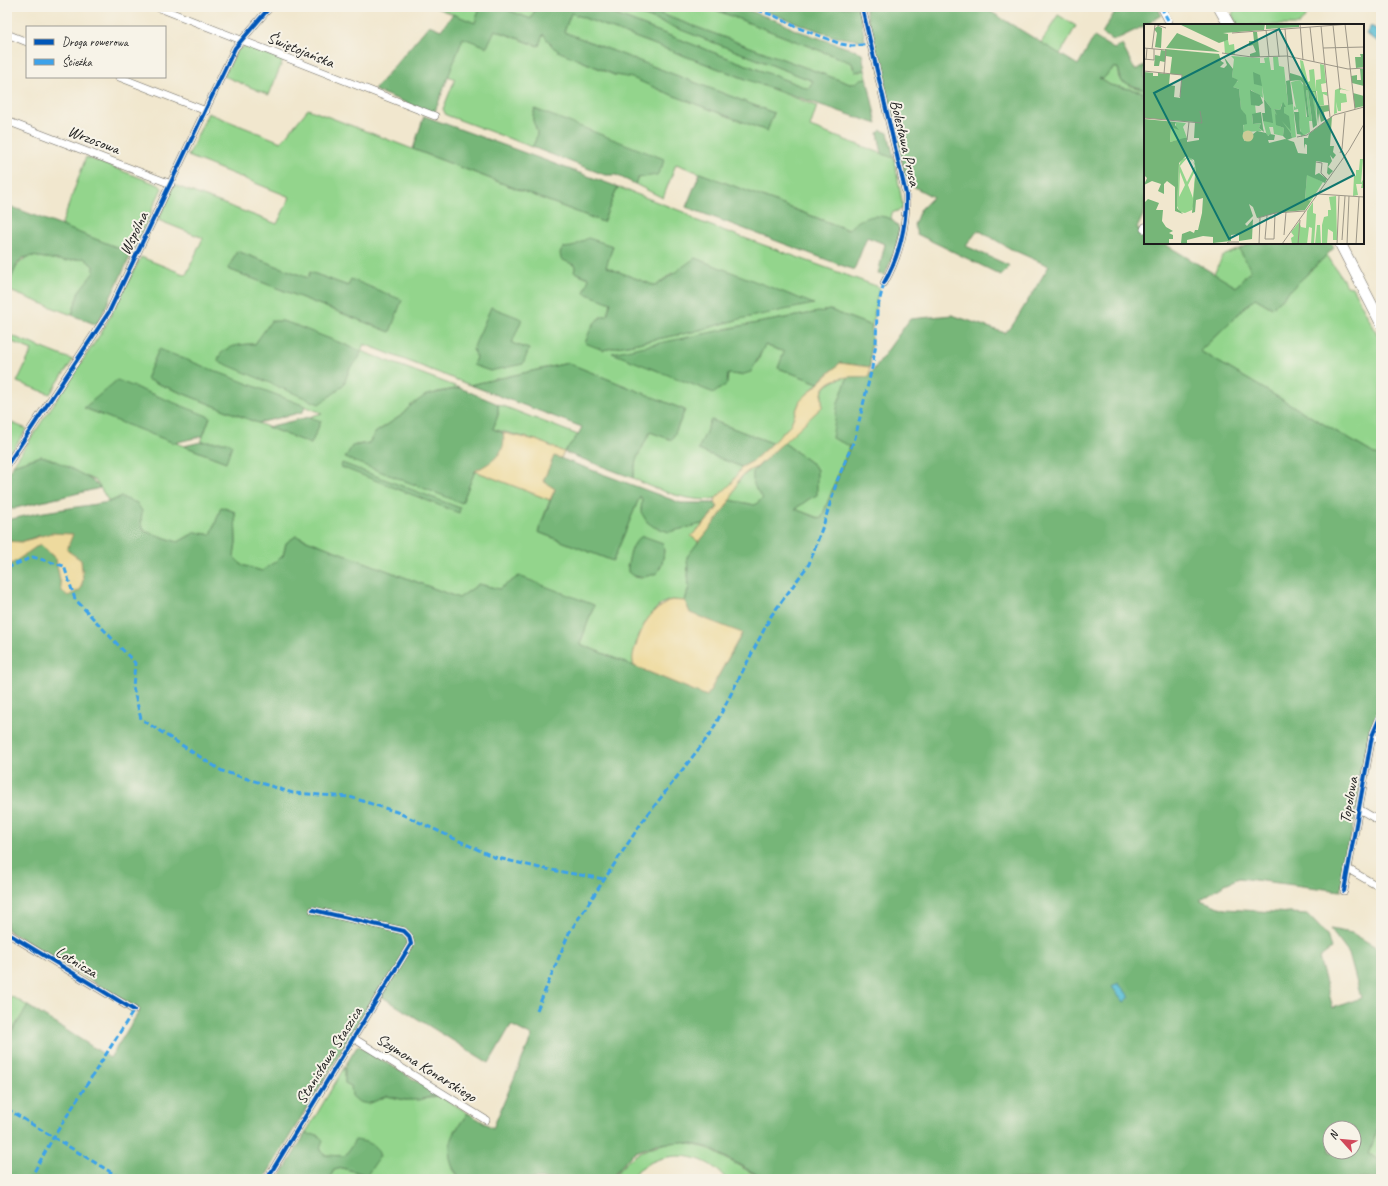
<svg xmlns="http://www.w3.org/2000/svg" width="1388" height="1186" font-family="Caveat,sans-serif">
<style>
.green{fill:#93d58c;stroke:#587854;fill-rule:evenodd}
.forest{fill:#76b678;stroke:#49694a;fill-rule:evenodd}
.sand{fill:#eeda9e;stroke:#857b5d}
.water{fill:#56bdd4;stroke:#396c78}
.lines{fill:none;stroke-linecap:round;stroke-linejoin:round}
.street-casing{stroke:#67635a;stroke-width:8}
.secondary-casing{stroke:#67635a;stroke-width:12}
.street{stroke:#fff;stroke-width:7}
.secondary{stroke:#fff;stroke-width:11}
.quiet{stroke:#3da2ea;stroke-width:3;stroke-dasharray:6 3;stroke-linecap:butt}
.cycleway-casing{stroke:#f7f3e8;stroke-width:6}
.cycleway{stroke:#0057b8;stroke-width:4}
.labels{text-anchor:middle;stroke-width:4;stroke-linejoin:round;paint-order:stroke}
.street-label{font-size:16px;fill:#1c1c1c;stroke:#f7f3e8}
.inset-road{fill:none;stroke:#9c9687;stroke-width:1}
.view{fill:#0f766e;fill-opacity:0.15;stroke:#0f766e;stroke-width:2}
.inset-edge{fill:none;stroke:#1c1c1c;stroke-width:2}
</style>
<rect width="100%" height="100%" fill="#f7f3e8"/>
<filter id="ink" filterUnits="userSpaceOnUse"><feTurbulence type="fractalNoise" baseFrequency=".025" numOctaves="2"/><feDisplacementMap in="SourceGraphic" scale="8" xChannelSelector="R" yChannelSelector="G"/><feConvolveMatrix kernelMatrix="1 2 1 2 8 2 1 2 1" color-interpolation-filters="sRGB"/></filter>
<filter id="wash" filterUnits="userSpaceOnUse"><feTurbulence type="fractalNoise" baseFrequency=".012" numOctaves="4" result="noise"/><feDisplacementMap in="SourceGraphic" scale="16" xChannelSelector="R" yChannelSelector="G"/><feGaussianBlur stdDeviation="0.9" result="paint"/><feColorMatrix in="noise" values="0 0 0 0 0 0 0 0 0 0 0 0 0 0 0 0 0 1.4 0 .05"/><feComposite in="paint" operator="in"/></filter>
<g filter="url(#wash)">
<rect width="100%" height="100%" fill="#f1e7ce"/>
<!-- green -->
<g class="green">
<polygon points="434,7 480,7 475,23"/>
<polygon points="500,7 536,7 531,19"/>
<polygon points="595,7 622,7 813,81 809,89"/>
<polygon points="642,7 708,7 852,63 853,68 859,72 865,70 867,78 860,79 856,83 850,84"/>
<polygon points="1236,7 1313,7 1299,25 1237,25 1232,14"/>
<path d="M571,13L817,106L810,127L894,158L903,207L902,209L892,213L891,219L899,228L896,248L676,164L663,198L635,184L638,178L644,177L535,109C529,122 537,124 537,134C537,138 534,144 532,147L446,115L443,109L455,79L448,76L463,38L494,30L538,46L543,34L553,47L560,52L614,75L632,77L672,95L767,131L774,113L564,32Z"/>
<polygon points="1058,15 1076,26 1060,54 1041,43"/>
<polygon points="246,46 283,60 269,95 224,76 237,50"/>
<polygon points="1115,67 1118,68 1120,79 1130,86 1145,90 1145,97 1142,96 1143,92 1110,85 1098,77 1103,78"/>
<path d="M308,109L603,222L618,187L686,213L695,220L879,287L872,326L830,310L724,329L728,374L741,375L758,361L764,345L785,352L778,368L818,383L800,401L790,426L772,443L711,420L699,450L742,467C735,477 728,493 716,498C695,505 651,488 633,478L636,460L650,432L672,440L685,410L568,363L470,385L364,344L361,351L460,388L437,392L410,406L402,415L375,433L369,443L355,445L462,502L475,471L550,500L538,532L613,561L640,496L642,498L641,511L680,529L705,523L691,536L699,542L687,557L689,587L685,601C681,601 676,600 672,600C650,602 629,648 634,666L580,644L594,605L499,589L479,584L459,598L296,536L286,543L283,556L262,571L242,565L234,557L236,542L235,512L222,507L211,535L196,532L178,542L144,531L141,522L142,511L121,497L109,502L96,481L61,465L52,459L41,456L13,465L103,330L141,257L186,275L203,238L158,220L174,185L277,224L290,197L188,156L208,113L281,142ZM613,246L606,267L653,285H657L672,273L740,319L692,332L603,350L600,317L607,315L611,303L589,278L574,272L576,266L563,248ZM237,251L308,278L310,272L348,286L351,279L390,332L228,269ZM282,321L361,351L359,358L350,367L343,384L218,358C229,346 240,344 255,344L259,338ZM159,350L322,413L309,417L321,421L311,444L146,379ZM476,357L490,371L474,365ZM84,408L210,417L201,442L213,443L226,462ZM644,536L664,550L662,565L657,573L641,578L635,577L627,566L635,544Z"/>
<polygon points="86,157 159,185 162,188 132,253 61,226"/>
<polygon points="1239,249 1251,270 1236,287 1214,274 1223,256"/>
<polygon points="1327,255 1347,286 1352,287 1381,341 1381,458 1200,351 1255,298 1272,308"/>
<path d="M32,256L65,261L84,258L93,266L95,272L79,291L72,315L7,290C13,275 15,260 32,256Z"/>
<polygon points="7,334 73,360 50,394 17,382 32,350 10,341 7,347"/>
<path d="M848,376L838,403L850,446L821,519L795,509L809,499L817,470L814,465L783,442L822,407C823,402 821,398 822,394C824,383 839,379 848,376Z"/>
<polygon points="498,404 578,435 564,452 536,440 493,429 498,415"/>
<polygon points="7,421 27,429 7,458"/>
<path d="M757,467L753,472L756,490L764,497L755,505L730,500C735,485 741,474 757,467Z"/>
<polygon points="11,996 28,1006 7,1039 7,1004"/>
<polygon points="345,1066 345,1083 351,1086 368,1104 387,1096 405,1100 430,1098 439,1095 468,1113 455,1131 451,1159 453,1169 460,1179 329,1179 334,1170 342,1168 367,1175 345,1156 324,1155 320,1148 318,1135 305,1134"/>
<polygon points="1381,1119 1381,1161 1369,1154"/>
<path d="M682,1142L707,1148L763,1179H726C701,1147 654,1150 629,1179H613C629,1153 653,1143 682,1142Z"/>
</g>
<!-- forest -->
<g class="forest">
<polygon points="480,7 500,7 531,19 536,7 595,7 809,89 813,81 622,7 642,7 850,84 856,83 860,79 867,78 877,124 759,84 571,13 564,32 774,113 767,131 672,95 632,78 615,75 560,52 553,47 543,34 539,46 495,30 487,47 463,38 434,114 374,90 429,25 441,30 453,14 475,23"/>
<polygon points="708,7 740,7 783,23 793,29 862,53 865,70 855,72 852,63"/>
<polygon points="753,7 859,7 865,41 835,37"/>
<path d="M865,7H983L1078,65L1094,37L1114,49L1122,45L1135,70L1145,65V90L1122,82L1118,68H1113L1103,79L1099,78L1110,85L1143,92L1142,96L1145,97V211L1137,228L1145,233V243H1163L1236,287L1251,270L1239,249L1251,243H1332L1334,248L1272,308L1255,298L1200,351L1381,458V706L1370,732L1341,891L1239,878L1223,885L1200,900L1225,909L1307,914L1327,935L1331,949L1319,958L1333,1008L1361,998L1349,954L1330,929L1352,933L1381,950V1119L1369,1154L1381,1161V1179H765L707,1147L682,1142L657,1144L633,1153L610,1179H460C459,1175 455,1172 453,1168C443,1146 456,1129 468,1113L493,1128L532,1036L511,1025L489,1063L376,993L264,1179H7V1039L28,1006L110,1058L140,1010L7,930V565L13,563L40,544L56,559L62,591L68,595L80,590L83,580L81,560L73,556L67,549L72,534L38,536L21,542L8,541L7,520L38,513L109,502L121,497L137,503L142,511L141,522L144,531L178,542L196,532L211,535L221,507L235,512L236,542L234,557L242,565L262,571L283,556L286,543L296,536L459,598L479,584L499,589L519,576L594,605L580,644L707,696L742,634L690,613L685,601L689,587L687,557L730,500L755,505L763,498C755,489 752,484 753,472L783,442L814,465L817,470V495L809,499L795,509L821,519L850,446L832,438L838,403L848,376H869L910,319L952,315L1005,333L1014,323L1049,266L1011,249L978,230L966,246L1010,266L1001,275L917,234L914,225L920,210L933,197L907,183ZM1330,1128H1354V1152H1330Z"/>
<polygon points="1118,7 1124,10 1125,7 1158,7 1161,15 1148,24 1117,39 1112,40 1102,33"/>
<path d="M535,109L664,159L662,167L657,175L638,178L635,184L616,175H605L532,147C534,144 537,138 537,134C537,124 529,123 535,109Z"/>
<polygon points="424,116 618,187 603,222 413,149"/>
<polygon points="881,130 888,133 894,158 882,154 878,133"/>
<path d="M700,173L848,230C858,218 875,212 891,219C894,221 897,226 899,228L896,248L885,275L878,274L885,244L867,237L854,270L686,207Z"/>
<polygon points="7,205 132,253 97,325 72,315 79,291 94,272 93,266 84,258 65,261 32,256 23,258 17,264 7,290"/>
<path d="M588,238L613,246L606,267L653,285H657L695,258L814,304L740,319L692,332L603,350L585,343C590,331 592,319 607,315L611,303L584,293L589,278L574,272L576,266L561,259L560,253L563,248L572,247Z"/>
<polygon points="237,251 308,278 310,272 348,286 351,279 402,300 390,332 228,269"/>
<polygon points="491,307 522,319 512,343 529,349 523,364 490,371 473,365 476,357 473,349"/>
<polygon points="830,310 872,326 870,367 840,363 818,383 778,368 784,352 765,345 751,372 741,375 728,374 727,384 714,393 612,353 746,325"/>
<path d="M271,321H282L292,324L361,351L359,358L350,368L344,384L337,391L319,404L218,361C220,345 243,344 255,344Z"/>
<polygon points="159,349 305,406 303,412 258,423 146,379"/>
<polygon points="568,363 685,410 672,440 650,432 636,460 633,478 564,452 578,435 582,427 470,385"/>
<polygon points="117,380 210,417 203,436 174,443 84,408"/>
<polygon points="460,388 498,404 498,415 493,429 503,433 505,440 503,449 492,463 475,471 462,503 345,458 352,446 369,443 375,433 402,415 410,406 426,395"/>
<polygon points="309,417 321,421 311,444 267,427"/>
<polygon points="711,420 772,443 753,461 742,467 698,450"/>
<polygon points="201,442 227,442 232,445 226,462 184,446"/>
<path d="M41,456C54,459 93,478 100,488L7,510V475L13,465Z"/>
<polygon points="554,456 681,503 715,503 718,506 705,523 669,532 654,527 647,522 641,512 642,499 640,496 613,561 538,532 555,489 543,481"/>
<polygon points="342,463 460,508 459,513 341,467"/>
<path d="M643,536L663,543C665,554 663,563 657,573C647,577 637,580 628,572C627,561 632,540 643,536Z"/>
<polygon points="358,1045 439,1095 418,1100 405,1100 387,1096 368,1104 359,1102 352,1096 351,1086 345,1083 345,1066"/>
<path d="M305,1134L318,1135L323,1140L320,1148L324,1155L345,1156L355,1140C368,1142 376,1143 380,1156L367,1175L342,1168L334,1170L329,1179H279Z"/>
</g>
<!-- sand -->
<g class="sand">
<path d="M840,363L870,367L869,377C855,376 825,375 822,394C821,398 823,402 822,407L757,467C734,476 739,485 729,502C720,516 709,530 699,542L691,536L705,523L718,507L715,503L716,498L731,484L742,467L753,461L790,426L800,401Z"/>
<path d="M503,433L536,440L564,452L561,458L554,456L543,481L555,489L550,500L475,471C491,463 508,453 503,433Z"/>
<polygon points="51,533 73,534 67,549 68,551 81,560 83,580 80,590 68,596 62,591 56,559 40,544 13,563 7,565 7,541 21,542"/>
<path d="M671,600L685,601L690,613L742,633L707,696L634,666C631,657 634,651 637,642C646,618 649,614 671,600Z"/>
</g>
<!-- water -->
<g class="water">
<polygon points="1371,26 1381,32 1381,43 1366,34"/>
<polygon points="1118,983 1130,997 1124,1002 1112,987"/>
</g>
</g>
<g filter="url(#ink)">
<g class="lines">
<defs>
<g id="street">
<polyline points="157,7 435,116"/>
<path d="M862,7L906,194C907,225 899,257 884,283"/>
<polyline points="1161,7 1168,20"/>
<polyline points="7,34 27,42"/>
<polyline points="119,77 206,111"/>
<polyline points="7,121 171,184"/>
<polyline points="1144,229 1145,227"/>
<polyline points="7,465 109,312 235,48 270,7"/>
<polyline points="1372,736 1381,741"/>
<polyline points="1359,809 1381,822"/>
<polyline points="1348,869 1381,888"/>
<polyline points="1344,891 1372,736 1381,715"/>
<polyline points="7,933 134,1010"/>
<polyline points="353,1038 486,1120"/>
<polyline points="267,1179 411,944 409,936 404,931 313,910"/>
</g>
<g id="secondary">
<polyline points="1219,7 1229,25"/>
<polyline points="1340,243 1381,323"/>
</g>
</defs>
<!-- street casing -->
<use href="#street" class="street-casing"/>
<!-- secondary casing -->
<use href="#secondary" class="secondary-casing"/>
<!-- street -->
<use href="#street" class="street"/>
<!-- secondary -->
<use href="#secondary" class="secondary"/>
<!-- quiet -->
<g class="quiet">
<polyline points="749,7 775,16 796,27 841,44 852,46 871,44"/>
<polyline points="1161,7 1168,20"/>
<polyline points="7,568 33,557 64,566 75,599 135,663 133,687 141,719 222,771 293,793 350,797 397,812 494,857 540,868 604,879"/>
<polyline points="537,1010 569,933 642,822 711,733 771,616 809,564 824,523 837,481 855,438 872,368 876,343 877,310 884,283"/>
<polyline points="7,1109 122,1179"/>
<polyline points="30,1179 53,1138 134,1010"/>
</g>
<defs>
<g id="cycleway">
<path d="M862,7L906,194C907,225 899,257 884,283"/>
<polyline points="7,465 109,312 235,48 270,7"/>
<polyline points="1344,891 1372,736 1381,715"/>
<polyline points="7,933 134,1010"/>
<polyline points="267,1179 411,944 409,936 404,931 313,910"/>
</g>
</defs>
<!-- cycleway casing -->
<use href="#cycleway" class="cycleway-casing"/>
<!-- cycleway -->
<use href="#cycleway" class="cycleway"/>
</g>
</g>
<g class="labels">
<!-- street labels -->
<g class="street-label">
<text transform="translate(301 49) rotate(22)" y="6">Świętojańska</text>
<text transform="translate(94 139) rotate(21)" y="6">Wrzosowa</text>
<text transform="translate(906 143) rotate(77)" y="6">Bolesława Prusa</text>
<text transform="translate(133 233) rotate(-64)" y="6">Wspólna</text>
<text transform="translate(1348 800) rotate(-80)" y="6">Topolowa</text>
<text transform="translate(77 961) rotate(31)" y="6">Lotnicza</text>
<text transform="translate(328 1055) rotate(-58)" y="6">Stanisława Staszica</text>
<text transform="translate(427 1067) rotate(32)" y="6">Szymona Konarskiego</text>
</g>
</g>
<!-- overview -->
<g transform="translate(1144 24)">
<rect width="220" height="220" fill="#f1e7ce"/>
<path d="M84,16L85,21L90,20L91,31L81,30L80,17ZM87,32L116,34V39H121L120,34L125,33L127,46H130L129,33H134L135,42L140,43L144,80H149L152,113L148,114L147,109L131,89L135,102L140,104L139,112L130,110L129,103H125L127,110L123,112L119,97H125L127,84L120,75L118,62L119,74L107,66V81L111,80L112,90L108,91L109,100L117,99L115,104L118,107L99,108L100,89L97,86L95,65L89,63V60L94,57L88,53L90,35ZM138,80L142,83H140V89L147,106L131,87L130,85L136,86ZM156,36L159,37L164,58L166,57L165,46L170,45L172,66V56L177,55L176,40L180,41L182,59L177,60L178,68H183L184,72L179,70L180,81L174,82L173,67H167L170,95L166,63L158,56ZM156,56L161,64L162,93L165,92L162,66H164L168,97H165L166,108L157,113L154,85L150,86V82L152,84L147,58ZM196,64L206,67L196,65V69L202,70L203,78L197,79V87H194L192,78L193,89L190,90L191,66ZM168,68H171L173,101L172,99ZM32,98L42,99L39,103L43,114L26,118L27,103H32ZM46,133L52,141L50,179L48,186L41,189L36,188L33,182L35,141L38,135ZM43,134L49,137L51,142L43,158L36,142ZM36,148L41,161L35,173ZM50,149L51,150L49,174L44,161ZM216,135H219L217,159L220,154V164H217L218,160H212L214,171L209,172L210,152H212V146H215ZM163,150L179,158L167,177L161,176ZM192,172L193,216H189V208L184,205L183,220H178V201L180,193L184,192V186H187L185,173ZM169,178V189L172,190L170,220H167L168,204L165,203L163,220H148L147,214L150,212L147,208L155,198L157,203L162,204L163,187ZM173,201H176L177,220H171Z" fill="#93d58c" fill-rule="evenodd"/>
<path d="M35,0H121L120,6L79,9L84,10V16L75,19ZM122,0H155V3L122,5ZM14,2L18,4L17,24L11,23L13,9L10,5ZM109,8H113L116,33H106V30L112,28L109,21L105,22V17H110ZM33,9L61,21L76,28L22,24ZM21,25L75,30L77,37L80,39L76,43L80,44L83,41L80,33L89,45L88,53L94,56L89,63L95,65L97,85L102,91L103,100L99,101L100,117L113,107L122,109L124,112L126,110L131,111L130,116H124L125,119L141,115L150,118L154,129L163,130V121L161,120L160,125V114H164L165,110L188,92L186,122H190L189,128L192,131L189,135L186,131L188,137L184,143L189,147L185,151L183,149L184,139L172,137L171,151L175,149L183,155L181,159L163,151L161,175L167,177L161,186L132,189L113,194L109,183L105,180L109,192L101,200L103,202L109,195L108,215L95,217V210L87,211V217L69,219V213L59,212L43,216V219H37L38,210L46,207L50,209L51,206H54L58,189L59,174L52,176L51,188L48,189L52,145L50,136L42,132L35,139L33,184L39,190L31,187V163L23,157L20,160V170L14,167L17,160L8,157L0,161L3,154L0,151V95L32,98L31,101L35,106L27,103L26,118L40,114H43V118L55,116V114H50L51,98L0,94V48L9,49V52H14V49L26,50L25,61L31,62L30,73L36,74L38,51L26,50L28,33L22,32ZM17,26L22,27L21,38L16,37L15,42H10L11,31L16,32ZM216,30H220V43L212,44L211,33H217ZM216,45H220V62L208,59L207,52L213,51V56H217ZM109,48L116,51L118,62L110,60ZM146,49L156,52L161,56L162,62L165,60L167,67H172L174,82L185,81V87L180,88L181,96L177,98L175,89L174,100L171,68H168L173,101L169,104L164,66H162L165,93H163L159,59L156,56L146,57ZM146,56L149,80L144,81L142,57ZM106,66L116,71L119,79L115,82L107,81ZM209,69L220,72V82L211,84ZM120,75L127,84L129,99L119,97L118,89H121ZM139,78L142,83H140V89L145,92L147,107L138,97L147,109L148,114L143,116L139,112L140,104L132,101L131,89L133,91L130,85L136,86ZM117,88L119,104L120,108L115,104L117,99L109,100L108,90ZM150,88H155L156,107L160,111L153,110ZM0,169L1,178L4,175L15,179L12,186H19L18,197L22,203L29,207L25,209L29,211V215H25V220H0Z" fill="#76b678"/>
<path d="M98.5 112a5.5 5.5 0 1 1 11 0a5.5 5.5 0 1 1-11 0Z" fill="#eeda9e"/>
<path class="inset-road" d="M10,0L22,4M156,0L159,36M201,0L211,85M189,1L196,66M177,2L186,93M166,3L170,38M141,5L146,57M122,6L125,33M132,6L135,33M88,9L206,0M0,24L22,26L20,50M179,24L220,23M8,25L11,1M78,29L108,33L143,32L204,45L220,44M0,35L10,36V25M2,36L3,24M0,47L38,51L36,73M0,94L58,99L56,87M153,113L163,111L190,91L220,83M43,116L45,98M196,129L198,125L201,89M172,138L178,139L177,149L184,156M174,170L220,173M123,192L121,215H130L131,189M114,194L131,189L161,187M140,211L142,188M198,216L201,172M83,220L84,218H95M115,220L116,194M138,220L205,126L220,100M154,220L156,196M193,220L195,172M203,220L205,172M212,220L215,173"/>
<path class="view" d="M135,5L210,151L85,215L10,69Z"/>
<rect width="220" height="220" class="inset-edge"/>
</g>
<!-- margin -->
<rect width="1388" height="1186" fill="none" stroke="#f7f3e8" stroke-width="24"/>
<!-- legend -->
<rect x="26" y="26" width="140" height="52" fill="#f7f3e8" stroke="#9f9d96"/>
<rect x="34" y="39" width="20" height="6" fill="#0057b8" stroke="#9f9d96"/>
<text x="62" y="46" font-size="12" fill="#1c1c1c">Droga rowerowa</text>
<rect x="34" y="59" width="20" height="6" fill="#3da2ea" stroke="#9f9d96"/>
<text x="62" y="66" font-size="12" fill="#1c1c1c">Ścieżka</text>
<!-- north arrow -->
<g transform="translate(1342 1140) rotate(297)"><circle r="19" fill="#f7f3e8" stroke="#9f9d96"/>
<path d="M0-3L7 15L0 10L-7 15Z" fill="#d1495b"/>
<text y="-6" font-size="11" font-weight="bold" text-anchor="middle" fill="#1c1c1c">N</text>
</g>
</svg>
